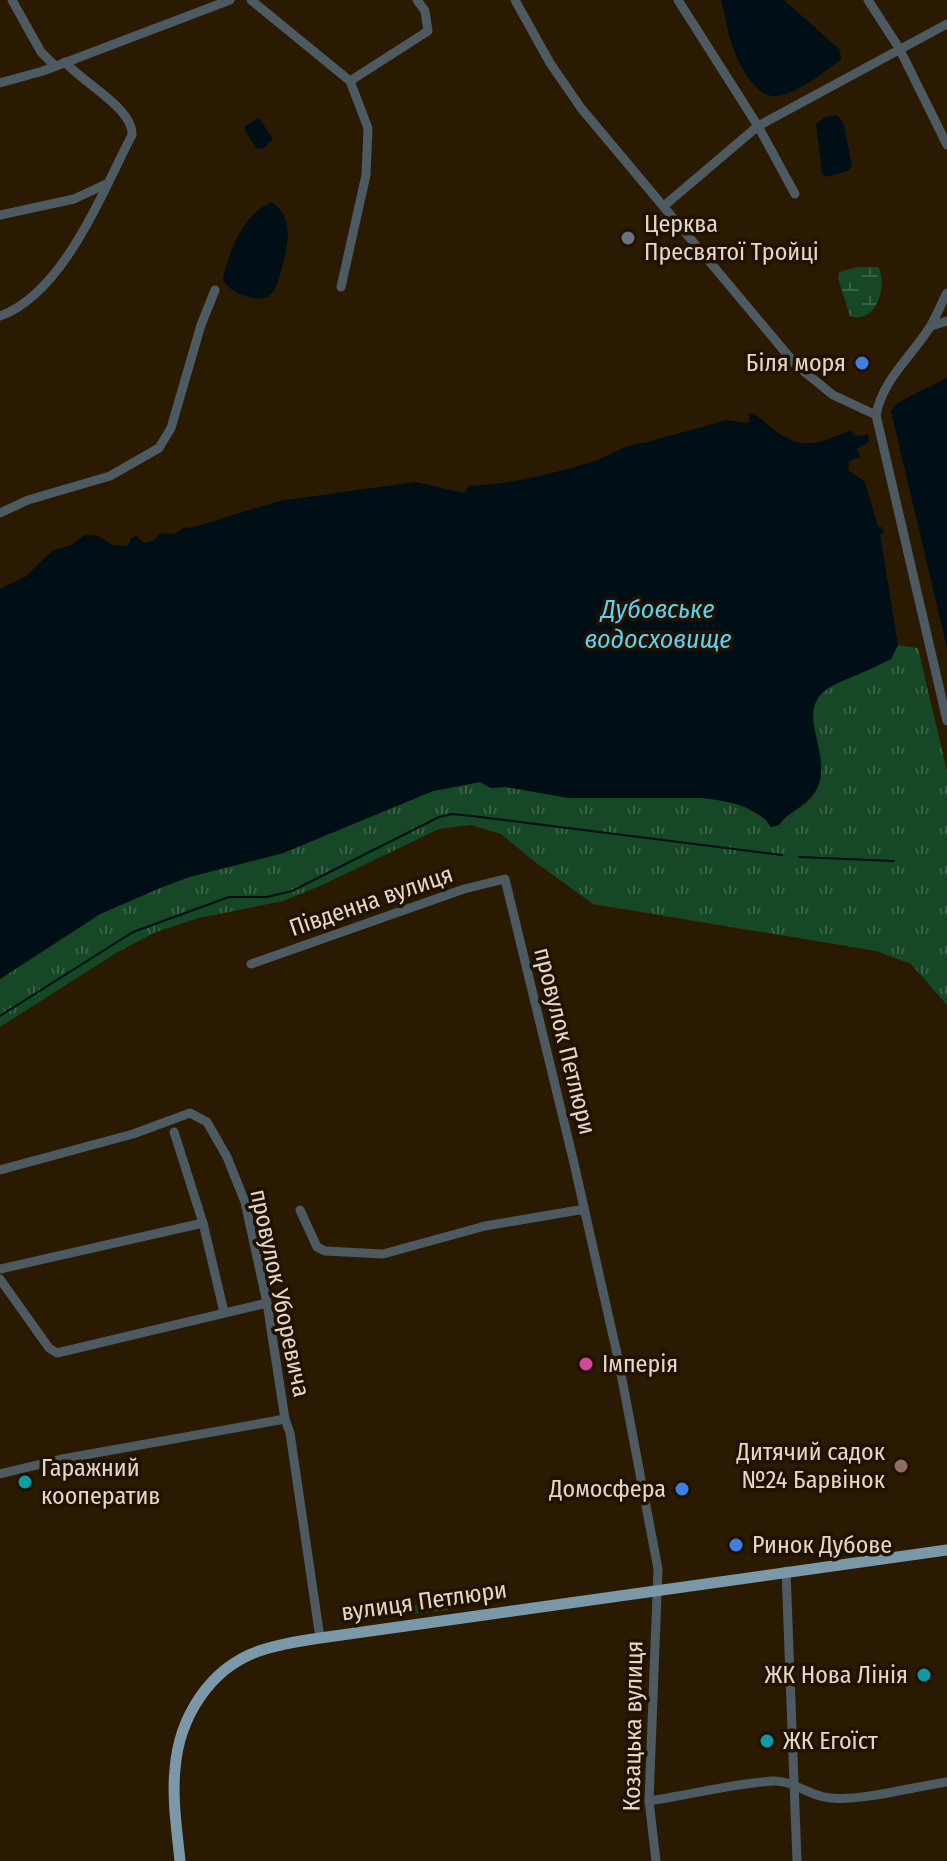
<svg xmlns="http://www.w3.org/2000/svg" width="947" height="1861" font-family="'Fira Sans Condensed',sans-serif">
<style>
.grass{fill:url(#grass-tufts)}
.wetland{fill:url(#wetland-marsh)}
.water{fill:#000f15}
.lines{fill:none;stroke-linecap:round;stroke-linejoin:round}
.stream{stroke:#000f15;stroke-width:2}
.minor{stroke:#4d5a62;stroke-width:9}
.major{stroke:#7b98a8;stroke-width:11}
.worship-dot{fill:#6b7280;stroke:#201100;stroke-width:3}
.shop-dot{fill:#3f7fe0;stroke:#201100;stroke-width:3}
.hotel-dot{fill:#d1479c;stroke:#201100;stroke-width:3}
.education-dot{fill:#8d6e63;stroke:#201100;stroke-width:3}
.culture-dot{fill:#0f9aa8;stroke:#201100;stroke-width:3}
.labels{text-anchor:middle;stroke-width:7;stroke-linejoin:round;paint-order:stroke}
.poi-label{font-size:24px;fill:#e3d8c8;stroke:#201100;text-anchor:start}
.street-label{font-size:24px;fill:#e3d8c8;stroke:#201100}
.water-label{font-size:26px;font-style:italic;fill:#5cd3f4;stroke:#201100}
</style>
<defs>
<pattern id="grass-tufts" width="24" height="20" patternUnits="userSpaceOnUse" patternTransform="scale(2)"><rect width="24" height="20" fill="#164727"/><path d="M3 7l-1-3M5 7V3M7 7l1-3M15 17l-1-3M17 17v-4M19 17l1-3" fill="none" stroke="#386145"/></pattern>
<pattern id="wetland-marsh" width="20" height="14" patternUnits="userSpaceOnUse" patternTransform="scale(2)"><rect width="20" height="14" fill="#164727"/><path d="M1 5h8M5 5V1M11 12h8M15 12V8" fill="none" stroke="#386145"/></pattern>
</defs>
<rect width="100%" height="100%" fill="#2a1a01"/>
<!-- grass -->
<g class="grass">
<path d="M898,645L918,648L947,771V1005L911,964L876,951L593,904L535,862L501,834L471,825L439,829L322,885L283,901L199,918L156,932L116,953L0,1027V979L100,914L160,888L189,877L283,853L433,791L480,782L491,788L506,787L569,798H703L722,800L740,804L767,820L771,827C783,817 801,810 811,798C836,765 799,725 819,695C827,682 875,667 891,659Z"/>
<polygon points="441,1602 446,1604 448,1610 393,1616 396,1608"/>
</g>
<!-- wetland -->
<path class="wetland" d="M857,267H878C888,282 878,325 850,316L838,278L839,272Z"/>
<!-- water -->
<g class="water">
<path d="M721,0H784L840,50L841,59C827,71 796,94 777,96C756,99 739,64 733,48C727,33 726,16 721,0Z"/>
<polygon points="837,115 844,124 852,166 848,171 826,177 822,173 816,124 825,117"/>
<polygon points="259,118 273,139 263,149 256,148 245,130 245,126"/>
<path d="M271,202C296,216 287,250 281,271C279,278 277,289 271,294C262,302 252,298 242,295C233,291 228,288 223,279C229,250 243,215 271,202Z"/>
<polygon points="947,378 947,648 891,411 897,403"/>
<path d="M752,413C760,417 765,423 773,429C802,452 820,443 851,430L854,436L868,435L869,442L857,449L860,457L849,461L848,470L865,482L878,527H882L884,533L880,534L898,645L891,659C880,665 868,670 857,675C827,687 807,694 815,731C818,746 824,765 820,780C815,803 791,808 779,825L771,827C757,805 726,801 702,798H569L506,787L491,788L480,782L433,791L283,853L189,877L160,888L100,914L0,979V589L25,577L52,551L71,545L85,535H96L113,545L128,546L131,538L136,536L144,543L155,540L159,533C168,534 178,536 183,527L191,528L279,501L415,482L464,493L469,486C512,484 557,473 598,460C613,454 628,443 644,443L727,420L746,423L750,421L748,414Z"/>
</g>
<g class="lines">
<!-- stream -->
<g class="stream">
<polyline points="799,857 894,861"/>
<polyline points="0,1016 133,932 229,897 267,897 292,891 439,817 452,814 472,816 782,855"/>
</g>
<!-- minor -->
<g class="minor">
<polyline points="12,0 41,52 54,65"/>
<polyline points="251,0 350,81 368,128 366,175 341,287"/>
<polyline points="515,0 550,63 581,108 796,365 833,395 876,415"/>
<polyline points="678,0 758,126 795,194"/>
<polyline points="868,0 899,48 947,145"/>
<polyline points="350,81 428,31 425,11 417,0"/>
<polyline points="0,83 43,71 230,0"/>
<polyline points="665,205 758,126 947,24"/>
<polyline points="0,215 74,199 106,184"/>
<path d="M947,293C941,304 936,317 930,327C911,357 883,379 876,415L947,721"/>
<path d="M0,316C64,293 102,192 132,135C134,109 82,82 65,62"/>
<polyline points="931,326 947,321"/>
<polyline points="0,513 28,500 110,476 159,448 171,428 201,325 215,290"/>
<polyline points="251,964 464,889 505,879 573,1159 618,1358 658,1569 649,1801 656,1861"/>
<polyline points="174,1132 203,1223"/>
<polyline points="0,1170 133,1134 190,1113 207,1122 227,1157 245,1202 267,1303 285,1419 290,1433 320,1638"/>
<polyline points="300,1210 317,1247 325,1251 383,1254 485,1226 579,1210 585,1212"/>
<polyline points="0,1269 203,1223 224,1312"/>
<polyline points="0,1279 49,1348 57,1353 267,1303"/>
<polyline points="0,1474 62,1459 285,1419"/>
<polyline points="786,1571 797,1861"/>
<path d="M649,1801C689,1795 731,1784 772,1781C794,1780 808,1796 830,1798C863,1801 912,1787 947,1782"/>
</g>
<!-- major -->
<path class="major" d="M180,1861C177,1831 172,1799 175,1769C179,1717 210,1668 259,1651C279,1644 299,1641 320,1638L947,1550"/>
</g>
<!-- markers -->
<circle class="worship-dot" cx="628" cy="238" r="8"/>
<g class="shop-dot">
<circle cx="862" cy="363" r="8"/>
<circle cx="682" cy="1489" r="8"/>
<circle cx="736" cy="1545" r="8"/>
</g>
<circle class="hotel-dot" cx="586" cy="1364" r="8"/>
<circle class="education-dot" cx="901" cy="1466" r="8"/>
<g class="culture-dot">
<circle cx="25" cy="1482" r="8"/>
<circle cx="924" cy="1675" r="8"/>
<circle cx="767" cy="1741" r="8"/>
</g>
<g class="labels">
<!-- poi labels -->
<g class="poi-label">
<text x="644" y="232">Церква<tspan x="644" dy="28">Пресвятої Тройці</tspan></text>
<text x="846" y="371" text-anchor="end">Біля моря</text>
<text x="602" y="1372">Імперія</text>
<text x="885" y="1460" text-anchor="end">Дитячий садок<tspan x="885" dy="28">№24 Барвінок</tspan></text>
<text x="41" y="1476">Гаражний<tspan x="41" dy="28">кооператив</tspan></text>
<text x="666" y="1497" text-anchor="end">Домосфера</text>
<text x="752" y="1553">Ринок Дубове</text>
<text x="908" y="1683" text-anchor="end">ЖК Нова Лінія</text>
<text x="783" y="1749">ЖК Егоїст</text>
</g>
<!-- street labels -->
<g class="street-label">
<text transform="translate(371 901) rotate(-19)" y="8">Південна вулиця</text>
<text transform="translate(565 1041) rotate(76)" y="8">провулок Петлюри</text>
<text transform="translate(280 1293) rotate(78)" y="8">провулок Уборевича</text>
<text transform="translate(424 1601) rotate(-8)" y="8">вулиця Петлюри</text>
<text transform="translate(633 1726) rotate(-89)" y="8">Козацька вулиця</text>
</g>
<!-- water labels -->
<g class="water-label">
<text x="658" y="618">Дубовське<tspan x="658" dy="30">водосховище</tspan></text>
</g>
</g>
</svg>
